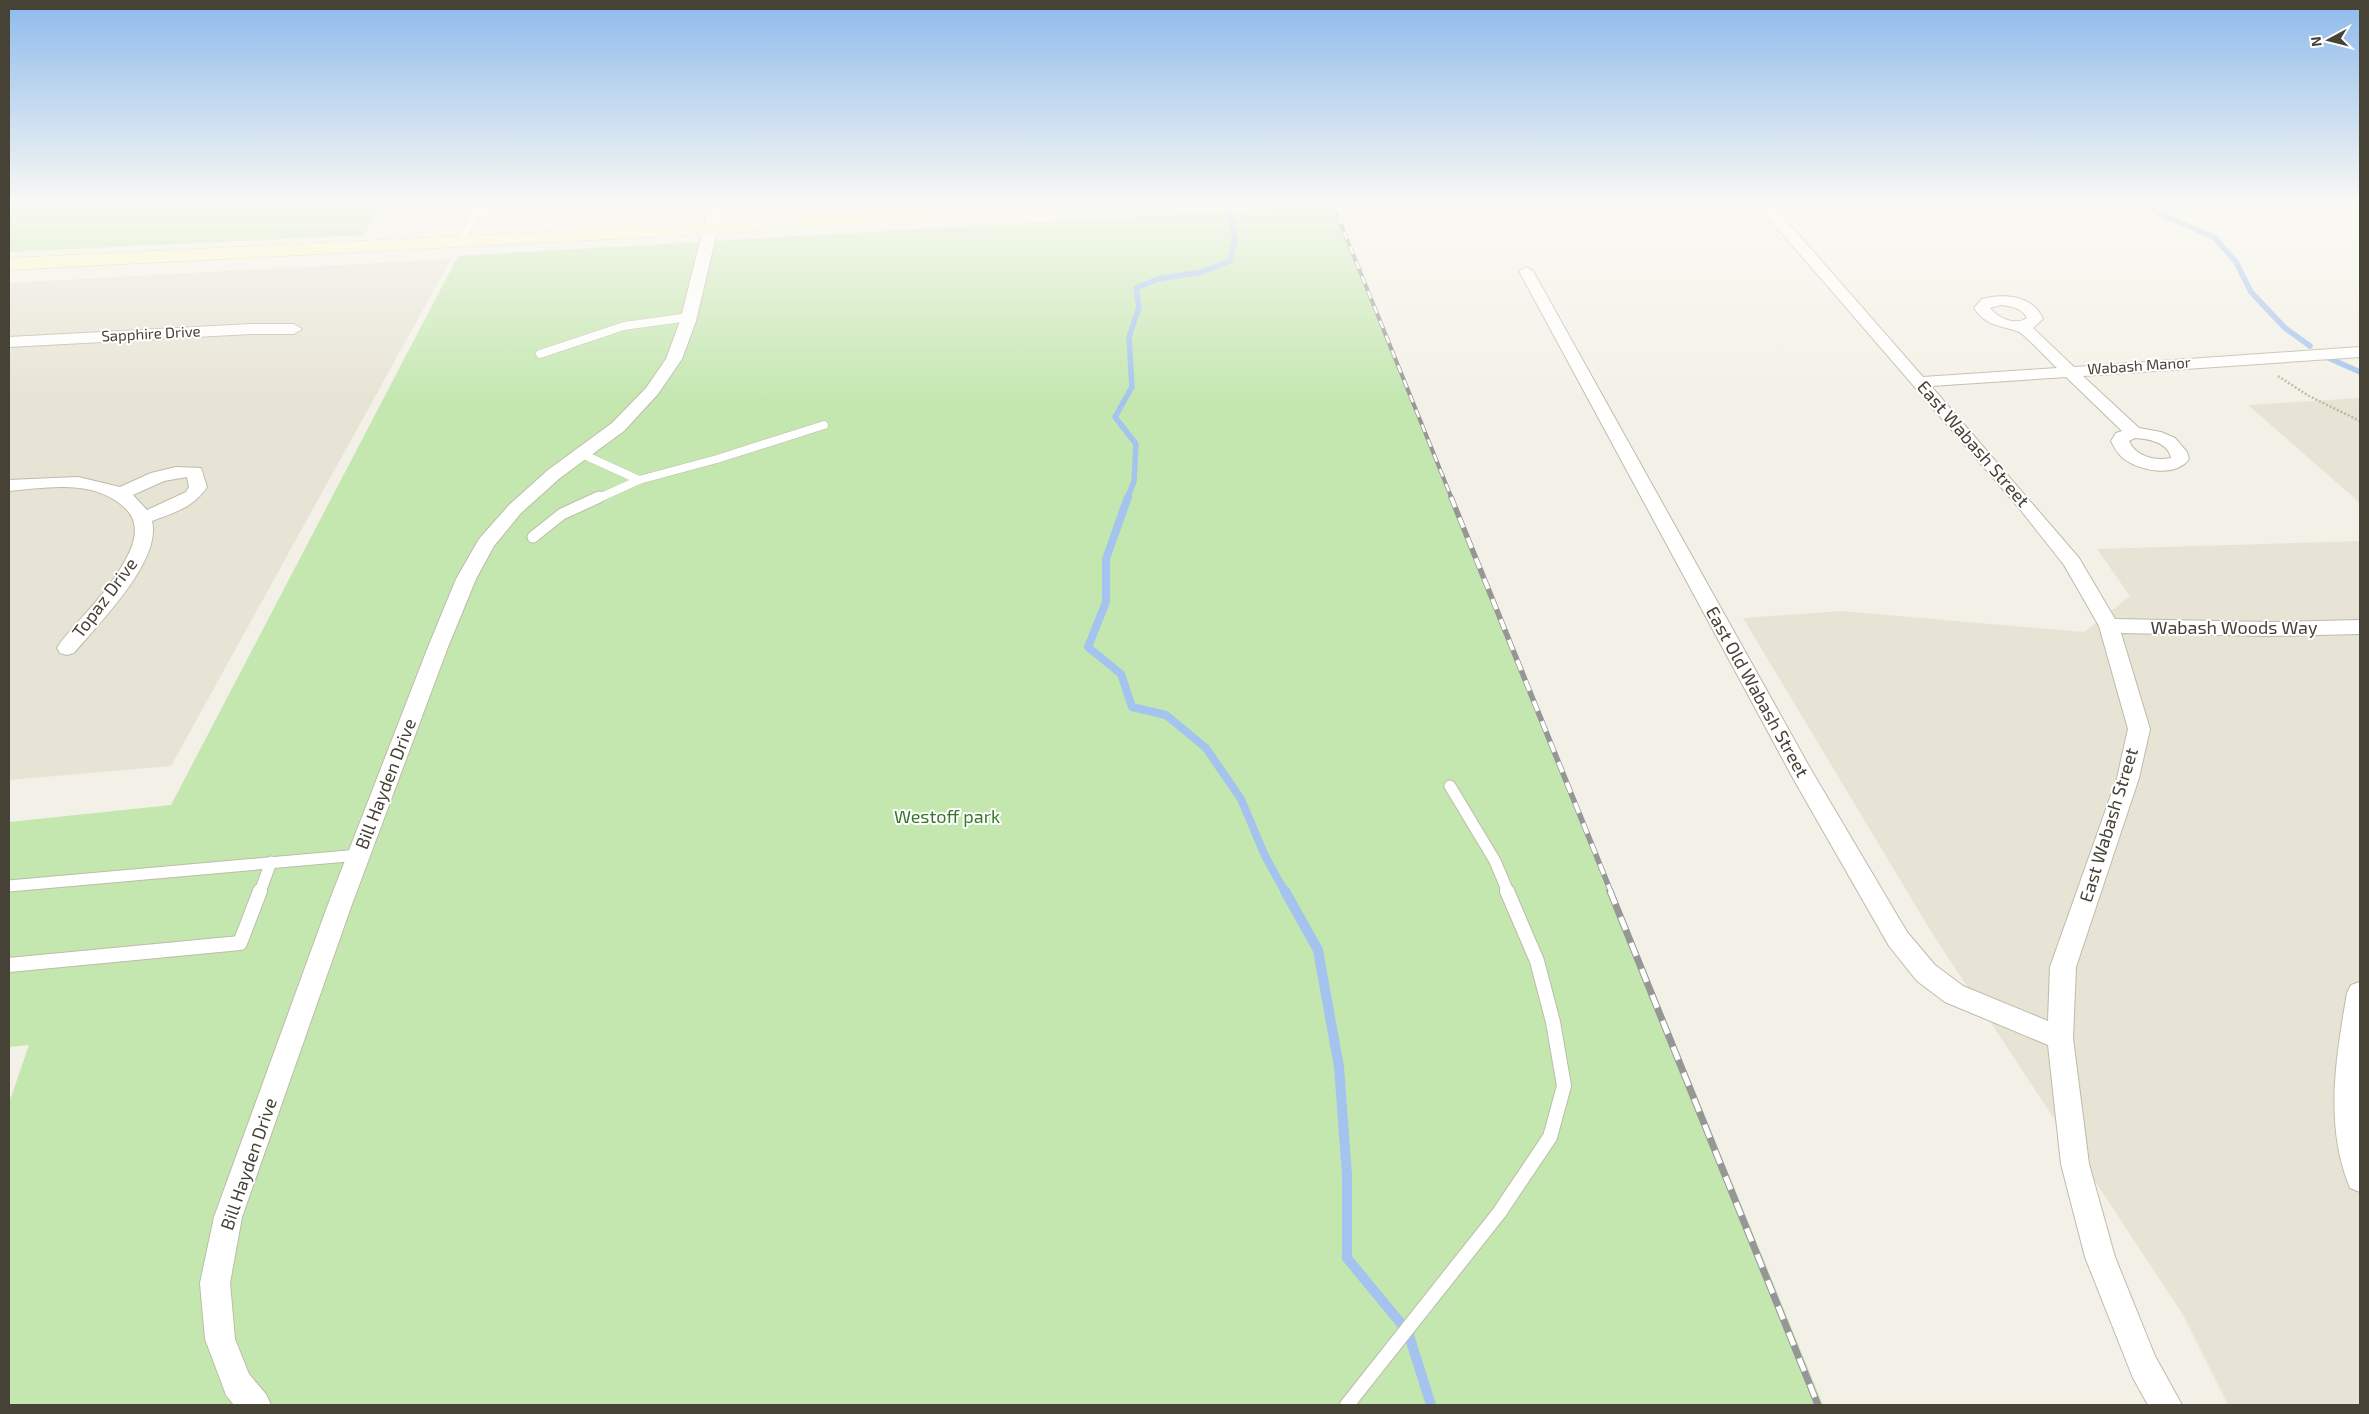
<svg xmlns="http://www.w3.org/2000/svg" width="2369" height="1414" font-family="'Exo 2',sans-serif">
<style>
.residential{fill:#e7e4d5}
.green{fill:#c4e7b0}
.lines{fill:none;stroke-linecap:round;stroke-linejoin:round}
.stream-far2{stroke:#a4c3ef;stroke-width:5.5}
.stream-far1{stroke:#a4c3ef;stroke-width:8}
.stream{stroke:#a4c3ef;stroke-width:10}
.lane-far2-casing{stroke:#bebba9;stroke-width:9}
.lane-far1-casing{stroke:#bebba9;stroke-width:13}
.lane-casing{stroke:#bebba9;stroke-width:16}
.street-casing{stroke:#bebba9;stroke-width:2}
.secondary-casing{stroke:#d2cd97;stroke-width:1}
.path{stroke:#c0b99b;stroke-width:2.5;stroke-dasharray:2 2;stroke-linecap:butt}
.lane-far2{stroke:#fff;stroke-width:8}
.lane-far1{stroke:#fff;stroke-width:11}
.lane{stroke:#fff;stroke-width:14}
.street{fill:#fff;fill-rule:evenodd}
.secondary{fill:#fdfac6;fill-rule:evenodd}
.rail-far2-casing{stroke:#969696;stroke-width:4}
.rail-far1-casing{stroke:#969696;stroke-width:5.5}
.rail-casing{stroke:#969696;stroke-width:7}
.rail-far2{stroke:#fff;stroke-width:2.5;stroke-dasharray:8;stroke-linecap:butt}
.rail-far1{stroke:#fff;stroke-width:4;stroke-dasharray:11;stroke-linecap:butt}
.rail{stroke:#fff;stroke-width:5;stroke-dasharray:14;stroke-linecap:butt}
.labels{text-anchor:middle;stroke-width:4;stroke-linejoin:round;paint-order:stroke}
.far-street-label{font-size:15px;fill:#464236;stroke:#fff}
.street-label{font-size:18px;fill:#464236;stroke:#fff}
.park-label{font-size:18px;fill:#39772a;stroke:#fff}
</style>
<rect width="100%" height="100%" fill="#f3f1e7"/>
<!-- residential -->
<g class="residential">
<polygon points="451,259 171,766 9,780 9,283"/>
<polygon points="2360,398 2360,503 2248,405"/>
<polygon points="2360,541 2360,1405 2228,1405 2183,1315 1932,933 1743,618 1841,611 2084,632 2130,596 2097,549"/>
</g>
<!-- green -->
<g class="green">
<polygon points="9,202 385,202 364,235 9,252"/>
<polygon points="1333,205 1823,1405 9,1405 9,1103 29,1045 9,1047 9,822 171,805 458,256"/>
</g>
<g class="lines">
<!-- stream-far2 -->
<g class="stream-far2">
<polyline points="2135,202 2215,238 2236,262 2251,292 2285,328 2310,346"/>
<polyline points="2324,356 2360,372"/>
<polyline points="1127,499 1134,481 1136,444 1115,417 1132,387 1129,337 1139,307 1136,288 1158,279 1202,272 1230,261 1235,240 1228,202"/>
</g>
<!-- stream-far1 -->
<polyline class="stream-far1" points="1128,497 1106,559 1106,602 1088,647 1121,674 1132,707 1166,715 1206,748 1241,799 1265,856 1285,892"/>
<!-- stream -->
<polyline class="stream" points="1285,891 1318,950 1339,1067 1347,1175 1347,1258 1408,1332 1431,1405"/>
<defs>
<g id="lane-far2">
<polyline points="586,206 657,203"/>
<polyline points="460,242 477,211 586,206 588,202"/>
<polyline points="540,354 624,326 689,317"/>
<polyline points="582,454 639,480"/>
<polyline points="597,499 639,480 717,459 824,425"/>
</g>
<g id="lane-far1">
<polyline points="533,537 562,514 599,497"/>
<polyline points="1450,786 1495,861 1508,892"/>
<polyline points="9,886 359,855"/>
<polyline points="260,892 271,862"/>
</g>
<g id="lane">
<polyline points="9,965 240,943 260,891"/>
<polyline points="1347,1405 1499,1213 1550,1137 1564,1086 1553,1022 1537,961 1507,891"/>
</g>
<g id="street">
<polygon points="710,202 724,202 696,321 682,359 658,394 624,431 560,478 521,513 494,546 476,579 448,647 351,907 242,1217 230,1283 235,1339 249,1374 266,1394 271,1405 234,1405 226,1395 205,1339 200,1283 214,1217 327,907 428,647 456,579 479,539 509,505 548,470 612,423 646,388 666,359 680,321"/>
<path d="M1755,202H1770L1923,377L2057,368C2049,361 2024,333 2017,331C1999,325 1986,326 1974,308L1982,299C2003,293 2033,295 2043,319L2033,328L2074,367L2360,347V357L2083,376L2139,428L2161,432L2175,438L2187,452L2189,459C2176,478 2138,471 2123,458C2117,453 2114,447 2111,441L2116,433L2122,431L2066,377L1931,386L2079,558L2115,619L2270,622L2360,620V634L2270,636L2121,633L2150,729L2139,778L2076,967L2073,1038L2089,1164L2115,1257L2155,1356L2182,1405H2148L2133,1378L2085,1257L2061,1164L2048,1045L1945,1002L1917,981L1889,946L1794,780L1519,271L1526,267L1533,271L1810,768L1907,932L1935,965L1963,986L2048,1021L2050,967L2117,778L2128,729L2099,626L2064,565L2019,508ZM2001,305C2011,306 2022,308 2027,318C2015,326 1998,318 1990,308ZM2135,438C2149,439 2168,442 2171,458C2155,461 2136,457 2129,441Z"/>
<polygon points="251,324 294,324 302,329 294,334 251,334 9,347 9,337"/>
<path d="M176,467L201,468L207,487C193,508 175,512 152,521C162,561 98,624 74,653L67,655L60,653L57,648L60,643C83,615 112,588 128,555C136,540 139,522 126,509C96,479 48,487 9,491V480L78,477L120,487L151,473ZM187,477L189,487L186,492L147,510L133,495L164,481Z"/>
<path d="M2360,982V1192L2350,1188C2324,1126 2336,1057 2347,993L2351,985Z"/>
</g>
<polygon id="secondary" points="1043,202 1137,202 1134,206 1128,207 710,234 9,270 9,258 710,224"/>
</defs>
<!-- lane-far2 casing -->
<use href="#lane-far2" class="lane-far2-casing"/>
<!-- lane-far1 casing -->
<use href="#lane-far1" class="lane-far1-casing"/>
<!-- lane casing -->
<use href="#lane" class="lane-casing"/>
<!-- street casing -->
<use href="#street" class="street-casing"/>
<!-- secondary casing -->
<use href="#secondary" class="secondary-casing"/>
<!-- path -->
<polyline class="path" points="2278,376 2309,396 2360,421"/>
<!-- lane-far2 -->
<use href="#lane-far2" class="lane-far2"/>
<!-- lane-far1 -->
<use href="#lane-far1" class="lane-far1"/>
<!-- lane -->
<use href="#lane" class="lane"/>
<!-- street -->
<use href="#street" class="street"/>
<!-- secondary -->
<use href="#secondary" class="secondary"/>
<defs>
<polyline id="rail-far2" points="1332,202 1452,499"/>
<polyline id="rail-far1" points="1451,497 1611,892"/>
<polyline id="rail" points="1610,891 1818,1405"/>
</defs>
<!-- rail-far2 casing -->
<use href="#rail-far2" class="rail-far2-casing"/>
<!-- rail-far1 casing -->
<use href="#rail-far1" class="rail-far1-casing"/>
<!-- rail casing -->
<use href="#rail" class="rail-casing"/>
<!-- rail-far2 -->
<use href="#rail-far2" class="rail-far2"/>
<!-- rail-far1 -->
<use href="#rail-far1" class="rail-far1"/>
<!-- rail -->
<use href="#rail" class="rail"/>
</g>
<!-- sky -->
<linearGradient id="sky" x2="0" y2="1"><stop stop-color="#8dbaeb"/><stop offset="0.51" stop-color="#faf9f4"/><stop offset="1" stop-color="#faf9f4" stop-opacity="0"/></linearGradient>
<rect width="2369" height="400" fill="url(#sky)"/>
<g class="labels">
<!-- far-street labels -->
<g class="far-street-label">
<text transform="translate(151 334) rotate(-3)" y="5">Sapphire Drive</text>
<text transform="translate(2139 366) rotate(-4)" y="5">Wabash Manor</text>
</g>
<!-- street labels -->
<g class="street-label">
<text transform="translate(1973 444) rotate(49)" y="6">East Wabash Street</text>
<text transform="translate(105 598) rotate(-53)" y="6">Topaz Drive</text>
<text x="2234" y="634">Wabash Woods Way</text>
<text transform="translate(1757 692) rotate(61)" y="6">East Old Wabash Street</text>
<text transform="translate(386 784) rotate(-69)" y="6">Bill Hayden Drive</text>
<text transform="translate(2109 825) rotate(-73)" y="6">East Wabash Street</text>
<text transform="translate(249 1164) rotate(-71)" y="6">Bill Hayden Drive</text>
</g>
<!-- park labels -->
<g class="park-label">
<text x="947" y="823">Westoff park</text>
</g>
</g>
<!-- border -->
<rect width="2369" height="1414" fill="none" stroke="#464236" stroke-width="20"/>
<!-- north arrow -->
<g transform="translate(2329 40) rotate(263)" stroke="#ffffff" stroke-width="4" paint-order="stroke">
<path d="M0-4L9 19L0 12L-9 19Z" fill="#464236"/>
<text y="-8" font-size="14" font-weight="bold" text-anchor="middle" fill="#464236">N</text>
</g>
</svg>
